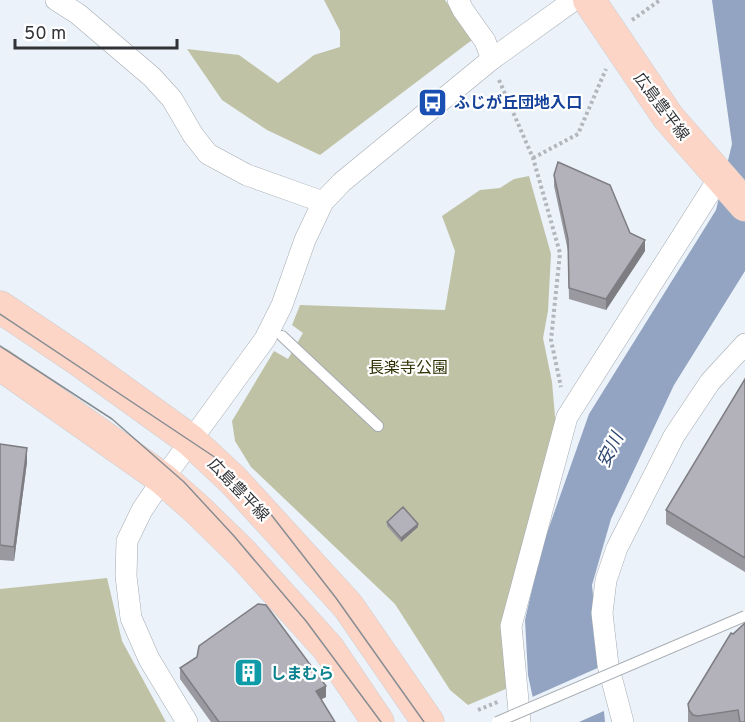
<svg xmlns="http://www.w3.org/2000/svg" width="745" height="722" font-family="Overpass,'Noto Sans JP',sans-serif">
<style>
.green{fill:#c0c2a6}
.water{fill:#93a4c2}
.pier{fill:#ebf2f9}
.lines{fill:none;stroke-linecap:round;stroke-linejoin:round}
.service-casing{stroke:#a5abb1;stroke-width:12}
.minor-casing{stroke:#a5abb1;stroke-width:22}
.primary-casing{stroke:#cececf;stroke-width:33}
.path{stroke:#b1b7bc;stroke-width:4;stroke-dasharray:3 3;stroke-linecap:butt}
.service{stroke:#fff;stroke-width:10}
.minor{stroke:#fff;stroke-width:21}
.primary{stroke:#fdd5c7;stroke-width:32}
.tram{stroke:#888d92;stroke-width:1.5}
.service-bridge-casing{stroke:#a5abb1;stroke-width:12;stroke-linecap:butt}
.path-bridge{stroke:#b1b7bc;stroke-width:4;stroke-dasharray:3 3;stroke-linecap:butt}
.service-bridge{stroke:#fff;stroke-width:10}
.wall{fill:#9a99a0}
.shaded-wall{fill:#7d7d82}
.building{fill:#b3b2ba;stroke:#7d7d82;stroke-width:1.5}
.labels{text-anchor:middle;stroke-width:4.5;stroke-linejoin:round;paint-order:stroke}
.transit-label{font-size:16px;font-weight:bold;fill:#164399;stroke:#fff;text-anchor:start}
.street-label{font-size:16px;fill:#313336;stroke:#fff}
.park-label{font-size:16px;fill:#303104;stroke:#fff}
.culture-label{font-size:16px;font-weight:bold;fill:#0d838f;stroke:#fff;text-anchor:start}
.water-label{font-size:18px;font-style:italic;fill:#2f4670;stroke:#fff}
</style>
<rect width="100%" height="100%" fill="#ebf2f9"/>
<!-- green -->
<g class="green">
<polygon points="324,0 445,0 472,40 320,155 267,130 222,100 187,49 239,55 278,83 314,55 340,47 340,31"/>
<polygon points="529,176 551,254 548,311 543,338 552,382 556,428 508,688 468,705 450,690 395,604 251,467 235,441 232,421 274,351 288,359 303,333 292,325 300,305 445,310 455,251 442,216 480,190 500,188 514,179"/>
<polygon points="107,578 122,641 166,722 0,722 0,589"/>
</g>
<!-- water -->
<polygon class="water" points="712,0 745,0 745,271 674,385 611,519 592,585 605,722 538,722 528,675 525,620 541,550 589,414 716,210 732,144"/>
<!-- pier -->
<polygon class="pier" points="602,666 606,710 579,722 535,722 530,698"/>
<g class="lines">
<defs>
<polyline id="service" points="282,336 378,426"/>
<g id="minor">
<polyline points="56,0 78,14 152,77 172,99 193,135 208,154 247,175 323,202"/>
<polyline points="458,0 463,10 485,41 492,59"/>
<polyline points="187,722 149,659 131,618 126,576 127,541 142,510 163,479 265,339 282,305 305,240 323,202 342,182 492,59 574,0"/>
<polyline points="520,722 511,626 567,417 719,178"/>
<polyline points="623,722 608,665 602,613 606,580 617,548 674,436 710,382 745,344"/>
</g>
<g id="primary">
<polyline points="589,0 668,117 745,205"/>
<polyline points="0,307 79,360 190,440 233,480 348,606 428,722"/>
<polyline points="0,364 163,479 198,510 242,553 328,648 378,722"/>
</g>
</defs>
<!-- service casing -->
<use href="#service" class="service-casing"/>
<!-- minor casing -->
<use href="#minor" class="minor-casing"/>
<!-- primary casing -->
<use href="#primary" class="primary-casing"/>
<!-- path -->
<g class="path">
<polyline points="632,20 660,0"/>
<polyline points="499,80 533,158 560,253 551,340 561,387"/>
<polyline points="533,158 578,134 606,69"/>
</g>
<!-- service -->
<use href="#service" class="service"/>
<!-- minor -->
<use href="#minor" class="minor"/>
<!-- primary -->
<use href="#primary" class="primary"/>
<!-- tram -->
<g class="tram">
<polyline points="0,314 216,458 266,508 336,598 424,722"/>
<polyline points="0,346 112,419 184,482 234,536 306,621 381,722"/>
</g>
<defs>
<polyline id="service-bridge" points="497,722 745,616"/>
</defs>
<!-- service-bridge casing -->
<use href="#service-bridge" class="service-bridge-casing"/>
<!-- path-bridge -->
<polyline class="path-bridge" points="478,710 500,701"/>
<!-- service-bridge -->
<use href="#service-bridge" class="service-bridge"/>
</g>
<!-- wall -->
<g class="wall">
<polygon points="554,175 630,233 645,251 606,310 569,299 568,251 554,186"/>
<polygon points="745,379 745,572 666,524 666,510"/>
<polygon points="0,444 27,462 14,561 0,560"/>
<polygon points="387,522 418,527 401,542 387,526"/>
<polygon points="731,633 745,722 688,722 688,704"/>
<polygon points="180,668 326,697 321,699 335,722 211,722 180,679"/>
</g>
<!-- shaded-wall -->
<g class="shaded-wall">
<polygon points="645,240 645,251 606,310 606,299"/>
<polygon points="27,448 27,462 14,561 14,547"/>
<polygon points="418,524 418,527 401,542 401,538"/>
<polygon points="326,686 326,697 316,702 316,691"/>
</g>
<!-- building -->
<g class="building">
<polygon points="558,162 610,185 630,233 645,240 606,299 569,288 568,239 554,175"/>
<polygon points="745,379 745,558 666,510"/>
<polygon points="0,444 27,448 14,547 0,545"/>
<polygon points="403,507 418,524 401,538 387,522"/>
<polygon points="258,604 266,605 326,686 316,691 335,722 219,722 180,668 197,657 199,646"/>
<polygon points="745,623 745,722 740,722 738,710 698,716 693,715 689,710 688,704 731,633 733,634"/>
</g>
<!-- icons -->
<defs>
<symbol id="bus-square" viewBox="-11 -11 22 22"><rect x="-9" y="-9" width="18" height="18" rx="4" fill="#1a4fb4" stroke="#fff"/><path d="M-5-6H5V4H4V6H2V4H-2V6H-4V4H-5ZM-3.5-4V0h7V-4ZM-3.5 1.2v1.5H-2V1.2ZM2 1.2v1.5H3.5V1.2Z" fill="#fff"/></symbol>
<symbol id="building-square" viewBox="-11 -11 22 22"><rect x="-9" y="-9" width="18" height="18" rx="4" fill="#0f9aa8" stroke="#fff"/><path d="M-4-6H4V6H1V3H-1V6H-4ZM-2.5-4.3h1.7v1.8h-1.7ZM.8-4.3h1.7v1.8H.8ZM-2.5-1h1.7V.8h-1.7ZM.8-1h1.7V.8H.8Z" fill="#fff"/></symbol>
</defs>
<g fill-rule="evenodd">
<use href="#bus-square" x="416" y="86" width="33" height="33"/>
<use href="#building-square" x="232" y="656" width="33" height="33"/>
</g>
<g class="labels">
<!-- transit labels -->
<g class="transit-label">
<text x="454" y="108">ふじが丘団地入口</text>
</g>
<!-- street labels -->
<g class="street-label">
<text transform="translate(662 106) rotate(53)" y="6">広島豊平線</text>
<text transform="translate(239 489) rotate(46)" y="6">広島豊平線</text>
</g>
<!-- park labels -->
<g class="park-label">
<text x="408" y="373">長楽寺公園</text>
</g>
<!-- culture labels -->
<g class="culture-label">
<text x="270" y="679">しまむら</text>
</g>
<!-- water labels -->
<g class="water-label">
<text transform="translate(610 450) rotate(-64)" y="6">安川</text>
</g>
</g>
<!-- scale -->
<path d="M15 39v9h162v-9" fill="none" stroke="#313336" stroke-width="3"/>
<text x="24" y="39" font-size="18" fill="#313336" stroke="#ffffff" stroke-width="4.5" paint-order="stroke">50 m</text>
</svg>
